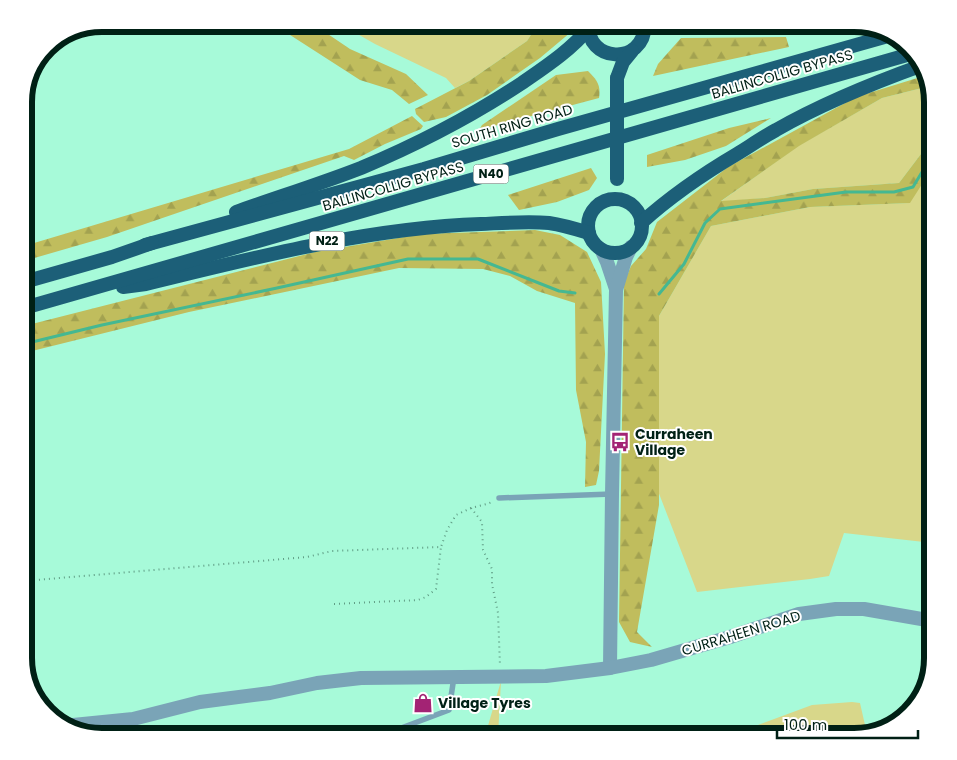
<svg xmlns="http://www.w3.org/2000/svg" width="957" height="760" font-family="Poppins,sans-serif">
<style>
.grass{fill:#d8d78a}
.forest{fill:url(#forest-firs)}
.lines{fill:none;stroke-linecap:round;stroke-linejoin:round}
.stream{stroke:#45b892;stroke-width:3}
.path{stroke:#609d85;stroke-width:2;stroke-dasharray:1 4;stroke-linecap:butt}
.service{stroke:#7aa4b7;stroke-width:5.5}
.tertiary{stroke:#7aa4b7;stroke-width:14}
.trunk{stroke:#1c5f78;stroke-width:14}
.trunk-bridge{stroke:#1c5f78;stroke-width:14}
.labels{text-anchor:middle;stroke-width:4;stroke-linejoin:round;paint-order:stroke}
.shield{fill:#fff;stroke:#4c635b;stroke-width:1}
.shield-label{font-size:12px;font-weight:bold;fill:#002015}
.street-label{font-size:14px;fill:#002015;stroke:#fff}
.poi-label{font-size:14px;font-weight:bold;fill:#002015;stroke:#fff;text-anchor:start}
.rim{fill:none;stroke:#002015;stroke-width:6}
</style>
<defs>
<pattern id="forest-firs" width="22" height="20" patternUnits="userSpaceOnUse" patternTransform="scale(1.25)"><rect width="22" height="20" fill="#c0bd5d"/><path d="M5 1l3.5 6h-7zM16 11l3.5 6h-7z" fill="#a3a250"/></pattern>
</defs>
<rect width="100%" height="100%" fill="#a7fad9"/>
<!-- grass -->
<g class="grass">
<polygon points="340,24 538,24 527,41 469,81 455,88 446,78 375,44"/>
<polygon points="930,86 933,102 933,144 924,150 899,183 813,189 765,198 720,202 798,146 882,98"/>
<polygon points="933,167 933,543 844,533 829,576 810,579 697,592 658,491 659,316 711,226 810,207 909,203"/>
<polygon points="501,681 498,736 485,736"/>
<polygon points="852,702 860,703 865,725 864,734 855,736 719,736 739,732 812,705"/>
</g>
<!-- forest -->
<g class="forest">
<polygon points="273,24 313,24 350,49 406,74 428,95 409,104 392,90 360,80"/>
<polygon points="538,24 576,24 571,32 540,58 487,95 446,117 424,122 416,114 415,109 469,81 527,41"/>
<polygon points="786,37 789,47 653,76 658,64 681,38"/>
<path d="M588,71C597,80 601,85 599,98L479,130L482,125L556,75Z"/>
<polygon points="927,75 930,86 882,98 799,146 721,201 765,198 813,189 899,183 924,150 933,144 933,167 910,203 810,207 711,226 659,316 659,505 637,632 652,647 630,642 619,622 624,283 631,266 646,249 657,222 728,167 856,97"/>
<polygon points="412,116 423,126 421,129 385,144 354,160 344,156 107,237 24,261 24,246 349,149"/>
<polygon points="771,118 726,146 685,160 647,167 647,155 729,128"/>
<polygon points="591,168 597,178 589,190 557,202 519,210 508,195"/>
<polygon points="535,230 560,235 587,252 601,282 605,354 599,471 596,485 585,487 586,442 576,390 575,303 537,291 510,276 483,269 399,268 189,312 24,353 24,326 315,252 422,234"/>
</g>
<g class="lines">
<!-- stream -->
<g class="stream">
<polyline points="659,294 684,264 705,223 720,209 846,192 894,192 913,187 931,157 933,155"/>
<polyline points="24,344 102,325 277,288 408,259 478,259 559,291 575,293"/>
</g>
<!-- path -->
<g class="path">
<polyline points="471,508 482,522 483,550 492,569 492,584 498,613 500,666"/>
<polyline points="24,581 307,557 332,551 441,547 447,530 456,515 471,508 487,504 492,502"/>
<polyline points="334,604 418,600 426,597 436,589 441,547"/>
</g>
<!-- service -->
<g class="service">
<polyline points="499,498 612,494"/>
<polyline points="380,736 449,710 454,677"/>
</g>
<!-- tertiary -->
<g class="tertiary">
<polyline points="601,249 607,262 616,289"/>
<polyline points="610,668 612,494 616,290 626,257 631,247"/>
<polyline points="73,725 133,719 200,702 270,693 317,683 361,678 546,676 610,668 651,660 730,637 799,614 836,609 864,609 933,621"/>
</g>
<!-- trunk -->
<g class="trunk">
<path d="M589,24C585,61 644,68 645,24"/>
<path d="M662,24C682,28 702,28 723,28C755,28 787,26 819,24"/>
<polyline points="617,78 623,62 632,51"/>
<circle cx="615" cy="226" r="27"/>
<path d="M236,212C278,197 320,184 361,168C416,145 472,116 522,83C545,67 571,50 589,28"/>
<path d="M641,223C671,196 703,174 737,154C750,146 763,137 776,130C823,103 873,83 923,65"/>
<polyline points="145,245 424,169 558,129 888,36"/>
<polyline points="24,282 112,257 152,243"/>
<path d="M123,287L146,284C257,257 367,228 481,224C503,223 527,221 549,223C563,225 576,229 589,233"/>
<polyline points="24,308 914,53"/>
</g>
<!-- trunk-bridge -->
<polyline class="trunk-bridge" points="617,179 617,78"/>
</g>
<!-- icons -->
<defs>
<symbol id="bus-bare" viewBox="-9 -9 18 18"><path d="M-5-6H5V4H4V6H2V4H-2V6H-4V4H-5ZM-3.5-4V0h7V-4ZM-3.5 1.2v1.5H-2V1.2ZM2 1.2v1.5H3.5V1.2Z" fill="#a32374" stroke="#fff" stroke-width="2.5" paint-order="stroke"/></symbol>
<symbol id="shop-bare" viewBox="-9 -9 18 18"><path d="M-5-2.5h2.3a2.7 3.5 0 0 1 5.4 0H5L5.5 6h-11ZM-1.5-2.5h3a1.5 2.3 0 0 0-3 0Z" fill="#a32374" stroke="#fff" stroke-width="2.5" paint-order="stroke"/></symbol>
</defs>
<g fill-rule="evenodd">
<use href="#bus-bare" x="606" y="428" width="28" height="28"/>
<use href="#shop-bare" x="409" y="689" width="28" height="28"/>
</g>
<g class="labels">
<!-- shield labels -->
<g class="shield">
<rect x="473.5" y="164.5" width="35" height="19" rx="4"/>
<rect x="309.5" y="231.5" width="35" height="19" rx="4"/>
</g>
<g class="shield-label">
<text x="491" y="178">N40</text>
<text x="327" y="245">N22</text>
</g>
<!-- street labels -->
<g class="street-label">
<text transform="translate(782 74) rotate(-16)" y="5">BALLINCOLLIG BYPASS</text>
<text transform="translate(512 126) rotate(-16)" y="5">SOUTH RING ROAD</text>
<text transform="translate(393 186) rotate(-16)" y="5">BALLINCOLLIG BYPASS</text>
<text transform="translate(741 633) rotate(-17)" y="5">CURRAHEEN ROAD</text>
</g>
<!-- poi labels -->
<g class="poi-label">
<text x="635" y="439">Curraheen<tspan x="635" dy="16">Village</tspan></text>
<text x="438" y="708">Village Tyres</text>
</g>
</g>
<!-- crop -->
<path d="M0 0H957V760H0ZM102 32H854A70 70 0 0 1 924 102V658A70 70 0 0 1 854 728H102A70 70 0 0 1 32 658V102A70 70 0 0 1 102 32Z" fill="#fff" fill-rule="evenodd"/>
<path class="rim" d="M102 32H854A70 70 0 0 1 924 102V658A70 70 0 0 1 854 728H102A70 70 0 0 1 32 658V102A70 70 0 0 1 102 32Z"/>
<!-- scale -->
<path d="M777 730v8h141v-8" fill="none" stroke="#002015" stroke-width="2.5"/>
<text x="784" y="730" font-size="15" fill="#002015" stroke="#ffffff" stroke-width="4" paint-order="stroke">100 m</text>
</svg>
